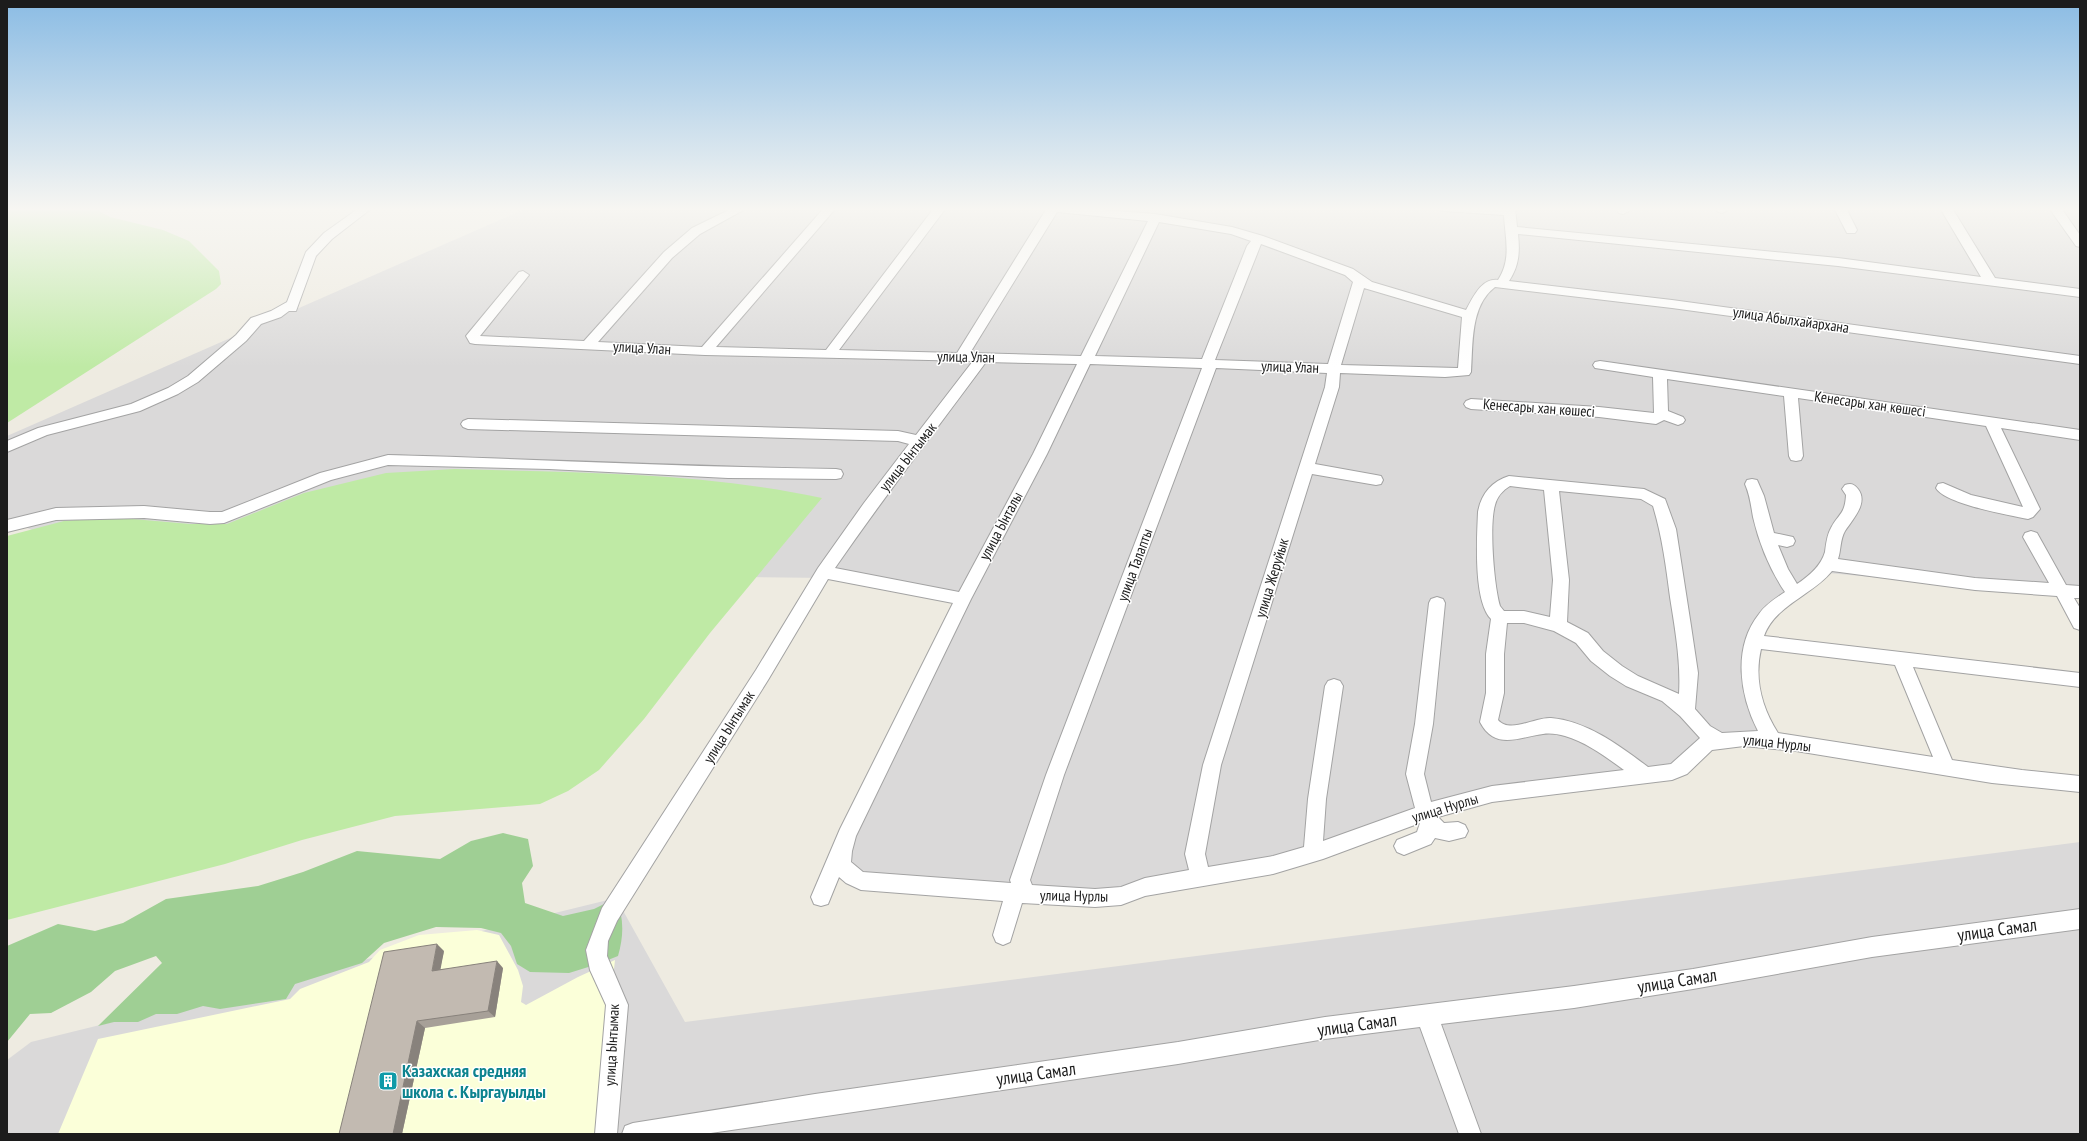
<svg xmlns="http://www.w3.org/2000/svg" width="2087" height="1141" font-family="'PT Sans Narrow',sans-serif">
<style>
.residential{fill:#dad9d9}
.education{fill:#fbffd9}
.grass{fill:#bfeaa5}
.forest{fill:#9fcf94}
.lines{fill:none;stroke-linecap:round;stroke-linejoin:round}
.minor-casing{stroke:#a3a3a3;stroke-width:2}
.minor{fill:#fff;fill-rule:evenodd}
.wall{fill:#a7a098}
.shaded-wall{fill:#88827c}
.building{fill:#c2bab1;stroke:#88827c}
.labels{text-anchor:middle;stroke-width:3;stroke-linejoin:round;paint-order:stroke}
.street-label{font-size:15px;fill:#1c1c1c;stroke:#fff}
.near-street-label{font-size:18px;fill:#1c1c1c;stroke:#fff}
.near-culture-label{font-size:18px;font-weight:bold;fill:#0d838f;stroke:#fff;text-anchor:start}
</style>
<rect width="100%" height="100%" fill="#eeebe1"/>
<!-- residential -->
<g class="residential">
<polygon points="527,208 2080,208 2080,596 1828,573 1765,621 1752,669 1773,730 1756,733 1731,733 1676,765 1478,792 1302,849 1126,891 1090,891 1039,885 1004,887 858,874 847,867 848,854 874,791 964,603 829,578 130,569 7,520 7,436"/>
<polygon points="2080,842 2080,1134 7,1134 7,1060 31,1042 616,898 685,1022"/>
</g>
<!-- education -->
<polygon class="education" points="477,930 499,935 518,970 523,986 521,1002 526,1005 578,977 615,960 596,1134 58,1134 98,1039 290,999 300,989 369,962 380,950 419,935"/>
<!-- grass -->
<g class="grass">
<polygon points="7,208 93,208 110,217 163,230 189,241 219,271 221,284 216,289 7,423"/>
<path d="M455,469C578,473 702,472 822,498L710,633L644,719L599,770L568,791L540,804L395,816L302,840L225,864L7,920V536L64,521L110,517L190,524H227L304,493L386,473Z"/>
</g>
<!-- forest -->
<path class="forest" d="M503,833L528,839L533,866L522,883L525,903L563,916L594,909L616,898C624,918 624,935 618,956L598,964L569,973L530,972L517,964L511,946L501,933L481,928L436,927L384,943L362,963L295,984L286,999L220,1009L203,1006L177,1014H156L138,1022H114L98,1026L162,963L156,956L115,971L91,992L51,1013L30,1014L7,1042V946L58,924L95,931L123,923L166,899L258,886L303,872L357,851L440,859L471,841Z"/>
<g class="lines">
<defs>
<g id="minor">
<polygon points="359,208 372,208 332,239 316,256 296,311 289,311 281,317 261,324 246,341 198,382 178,394 140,411 47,435 7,452 7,441 38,428 131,404 168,388 188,376 236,335 251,318 271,311 287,302 306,252 324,233"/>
<path d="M733,208H747L700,234L672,258L598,342L702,347L824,208H836L716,347L826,350L934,208H946L839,350L957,353L1047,208H1078L1155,214L1232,227L1263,236L1353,269L1372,282L1466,310C1473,298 1481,278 1498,280C1512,259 1505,238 1504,215L1444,211L1440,210L1438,208H1515L1517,227L1838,258L1981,277L1940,208H1952L1995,278L2080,289V297L1838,266L1518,234C1520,252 1519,266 1509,281L1672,300L2080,356V364L1672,308L1495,287C1470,306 1473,344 1471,372L1469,375L1445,377L1340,373L1339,387L1315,464L1376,475L1381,476L1383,480L1381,484L1376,485L1312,474L1221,765L1205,854L1208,867L1273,856L1304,847L1308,799L1325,686L1328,681L1334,679L1340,681L1343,686L1326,799L1323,841L1415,808L1406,774L1415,724L1429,603L1431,599L1437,597L1443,599L1445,603L1433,724L1424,774L1431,802L1492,786L1624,770C1606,757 1586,742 1565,736C1558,734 1550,733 1543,734C1519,737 1495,751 1480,722L1486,693V654L1491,619C1473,601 1477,537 1478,512C1481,494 1492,481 1509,476L1644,489L1665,499L1676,529L1691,626L1698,673L1695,709L1710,726L1722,733L1758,731C1740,696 1732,648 1759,614C1765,605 1776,598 1785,592C1770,570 1759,543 1753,517C1751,506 1750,495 1745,484L1747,480L1752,479L1757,480L1764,496L1774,533L1793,537L1795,541L1793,545L1787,547L1778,545L1788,569L1797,584C1809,576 1821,566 1825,552C1826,544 1827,535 1831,528C1838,514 1845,515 1846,495L1842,489L1845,485C1851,483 1854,484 1858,489C1869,503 1852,520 1845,531C1840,539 1841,551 1838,559L1975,578L2049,583L2023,537L2025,533L2031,531L2037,533L2066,585L2080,586V598H2074L2080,608V630L2074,628L2057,596L1975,590L1832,571C1813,595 1775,605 1764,636L2080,673V687L1913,667L1952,760L2022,770L2080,776V792L1992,783L1796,751L1744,746L1712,750L1687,774L1672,780L1492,802L1438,817L1444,823L1458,822L1465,825L1468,831L1465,837L1449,841L1435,838L1431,844L1404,855L1397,852L1394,846L1397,840L1417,832L1420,823L1323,859L1273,874L1145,896L1121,905L1095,907L1022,903L1010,942L1003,945L996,942L993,935L1003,901L861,890L846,883L839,877L828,904L821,906L814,904L811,897L840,829L953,603L828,579L768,680L617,921L608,941L607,956L628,1005L617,1134H595L606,1005L590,970L586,950L602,908L756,670L818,568L864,503L909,444L898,441L468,429L463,427L461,424L463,421L468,419L898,431L916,435L973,361L705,355L475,344L470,343L466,336L519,272L523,271L529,275L480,336L584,341L664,252L692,228ZM1057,212L1148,221L1081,356L970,353ZM1159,222L1231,234L1251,241L1247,246L1202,359L1095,356ZM1261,244L1345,275L1353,282L1328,364L1215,360ZM1364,288L1462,317L1458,368L1341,365ZM986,362L1077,364L1033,454L959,592L835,568C884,497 935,431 986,362ZM1090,364L1202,368L1046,775L1010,880L1011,883L863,872L851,862L852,851L856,836L971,599L1047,454ZM1216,368L1327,373L1325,387L1203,765L1185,854L1189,870L1145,878L1121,887L1095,889L1032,885L1030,880L1064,775ZM1510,486L1544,490L1553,580L1550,617L1524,611H1504L1500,606C1494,585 1489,526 1495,505C1497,497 1503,490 1510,486ZM1559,491L1641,499L1653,506C1662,536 1666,566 1670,597C1675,629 1681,662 1679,694L1638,676L1622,666L1603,651L1588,633L1567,622L1569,580ZM1507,623H1524L1554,631L1576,643L1591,661L1610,676L1626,686L1662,701L1680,716L1700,738L1671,764L1648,767C1620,746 1587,721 1551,718C1535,717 1510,734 1498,720L1504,693V654ZM1761,649L1895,665L1933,757L1778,733C1762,708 1754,679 1761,649Z"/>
<polygon points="1616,208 1628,208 1629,211 1623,214 1619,213"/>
<polygon points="1716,208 1728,208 1728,210 1722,213 1718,212"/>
<polygon points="1834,208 1846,208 1857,230 1855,233 1847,233"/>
<polygon points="2049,208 2061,208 2080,235 2080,247 2076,246"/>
<path d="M1600,361L2080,430V440L2001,428L2040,509L2033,517L2028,519C2009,515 1945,504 1936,488L1938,484L1943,483L1971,495L2023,507L1986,426L1798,398L1803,456L1801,460L1796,461L1791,460L1789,456L1784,396L1667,379L1668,411L1683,417L1685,420L1683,423L1678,425L1664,420L1656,424L1599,417L1471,409L1466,407L1464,404L1466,401L1471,399L1599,407L1654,413L1653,377L1595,368L1593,365L1595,362Z"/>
<path d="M388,455C537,459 687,467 836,469L841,470L843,474L841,478L836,479L728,478L549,469L388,465L331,480L224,523L210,524L144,518L56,520L7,532V520L56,508L144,506L210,512H222L320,473Z"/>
<polygon points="2080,909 2080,929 1872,957 1693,989 1574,1008 1441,1024 1481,1134 1459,1134 1420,1027 1325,1039 1178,1064 704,1134 622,1134 625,1126 633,1123 815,1094 1178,1042 1325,1017 1574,986 1693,969 1872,937"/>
</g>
</defs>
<!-- minor casing -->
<use href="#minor" class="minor-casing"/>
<!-- minor -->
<use href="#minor" class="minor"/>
</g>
<!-- wall -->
<polygon class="wall" points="444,951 440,969 503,968 495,1017 425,1028 402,1134 339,1134"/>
<!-- shaded-wall -->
<g class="shaded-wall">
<polygon points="437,944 444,951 439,977 432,971"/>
<polygon points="497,961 503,968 495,1017 488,1011"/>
<polygon points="417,1021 425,1028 402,1134 393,1134"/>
</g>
<!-- building -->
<polygon class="building" points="437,944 432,971 497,961 488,1011 417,1021 393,1134 339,1134 384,952"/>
<!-- sky -->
<linearGradient id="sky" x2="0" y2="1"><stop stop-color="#8bbce4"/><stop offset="0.57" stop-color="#f7f6f2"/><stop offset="1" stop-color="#f7f6f2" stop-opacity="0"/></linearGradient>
<rect width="2087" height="367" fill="url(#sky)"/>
<!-- icons -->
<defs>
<symbol id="building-square" viewBox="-11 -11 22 22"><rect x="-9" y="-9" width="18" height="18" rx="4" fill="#0f9aa8" stroke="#fff"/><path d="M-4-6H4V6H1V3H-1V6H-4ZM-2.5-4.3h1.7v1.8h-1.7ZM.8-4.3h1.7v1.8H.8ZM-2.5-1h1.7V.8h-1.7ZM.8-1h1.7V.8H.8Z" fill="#fff"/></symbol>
</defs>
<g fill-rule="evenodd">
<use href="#building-square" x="377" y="1070" width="22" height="22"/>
</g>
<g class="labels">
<!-- street labels -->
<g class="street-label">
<text transform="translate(1791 320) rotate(8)" y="5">улица Абылхайархана</text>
<text transform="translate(642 348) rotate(3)" y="5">улица Улан</text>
<text transform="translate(966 357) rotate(1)" y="5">улица Улан</text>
<text transform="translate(1290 367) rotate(2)" y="5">улица Улан</text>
<text transform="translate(1870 404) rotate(8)" y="5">Кенесары хан көшесі</text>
<text transform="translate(1539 408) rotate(4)" y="5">Кенесары хан көшесі</text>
<text transform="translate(908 457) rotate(-52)" y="5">улица Ынтымак</text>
<text transform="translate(1001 526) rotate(-62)" y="5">улица Ынталы</text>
<text transform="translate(1135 565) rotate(-70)" y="5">улица Талапты</text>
<text transform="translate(1272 578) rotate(-73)" y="5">улица Жеруйык</text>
<text transform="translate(729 727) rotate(-58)" y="5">улица Ынтымак</text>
<text transform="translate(1777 743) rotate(6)" y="5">улица Нурлы</text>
<text transform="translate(1445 808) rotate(-17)" y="5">улица Нурлы</text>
<text transform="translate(1074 896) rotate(1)" y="5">улица Нурлы</text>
<text transform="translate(612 1045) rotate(-87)" y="5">улица Ынтымак</text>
</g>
<!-- near-street labels -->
<g class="near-street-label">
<text transform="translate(1997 930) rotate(-8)" y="6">улица Самал</text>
<text transform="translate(1677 981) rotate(-9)" y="6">улица Самал</text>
<text transform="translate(1357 1025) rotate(-8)" y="6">улица Самал</text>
<text transform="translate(1036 1074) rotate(-8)" y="6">улица Самал</text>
</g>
<!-- near-culture labels -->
<g class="near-culture-label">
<text x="402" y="1077">Казахская средняя<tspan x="402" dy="21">школа с. Кыргауылды</tspan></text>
</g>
</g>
<!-- border -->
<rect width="2087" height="1141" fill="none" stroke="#1c1c1c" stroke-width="16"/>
</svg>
